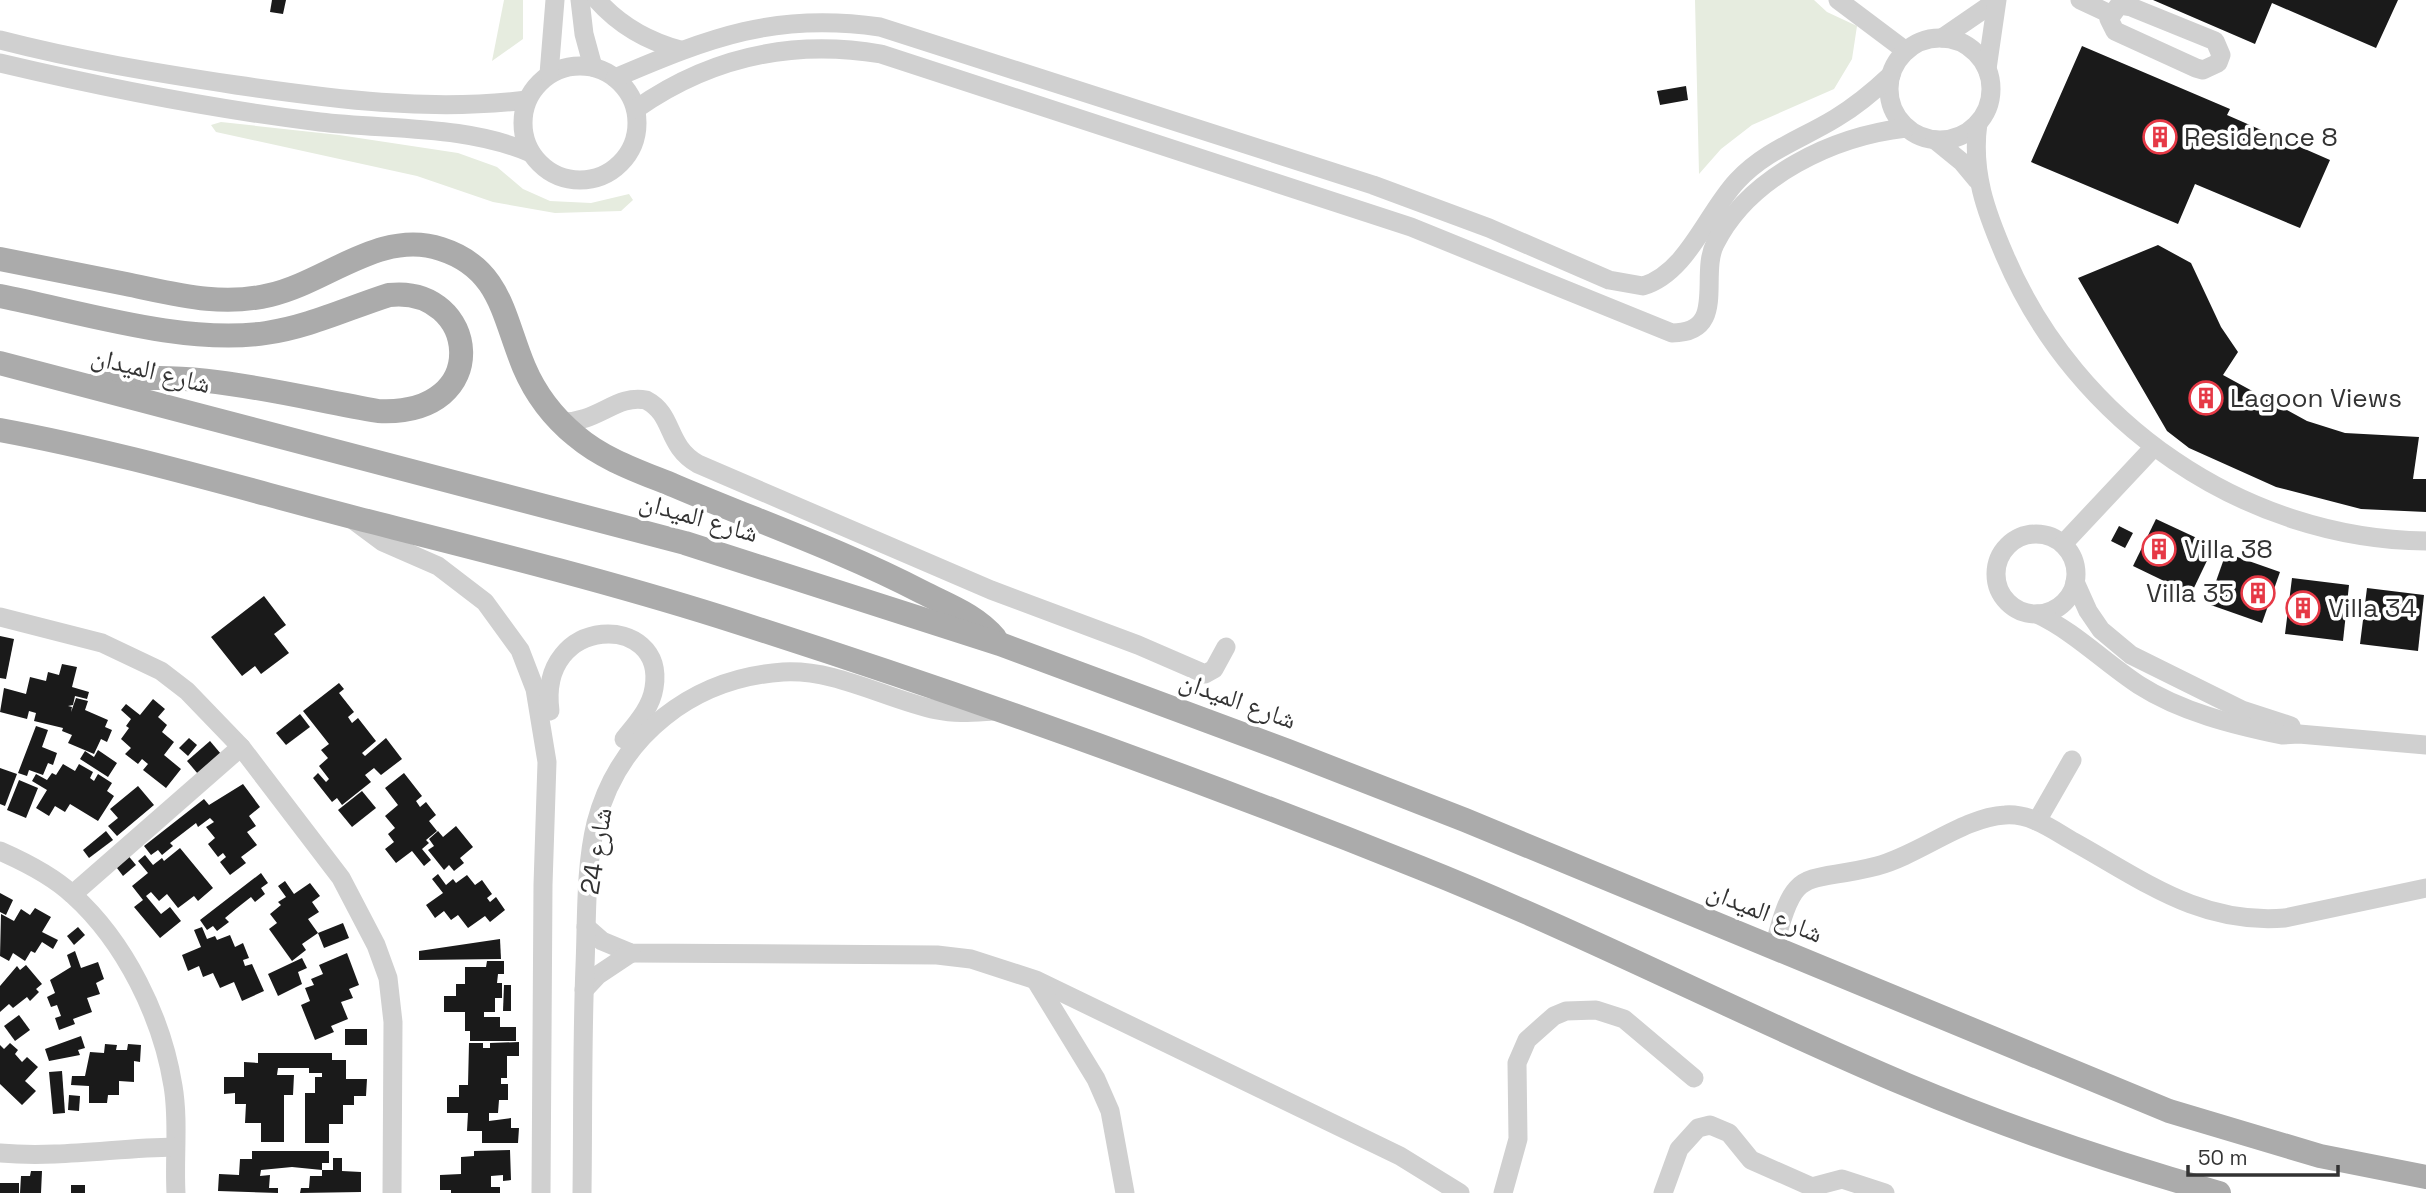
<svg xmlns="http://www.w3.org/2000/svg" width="2426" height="1193" font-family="'Space Grotesk','Noto Naskh Arabic',sans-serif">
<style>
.green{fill:#e6ecdf}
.building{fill:#1a1a1a}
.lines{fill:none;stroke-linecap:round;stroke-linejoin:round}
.minor{stroke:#d0d0d0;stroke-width:19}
.major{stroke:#ababab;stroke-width:24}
.labels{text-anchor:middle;stroke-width:7;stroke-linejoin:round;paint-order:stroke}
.poi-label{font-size:26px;fill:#333;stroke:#fff;text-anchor:start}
.street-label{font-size:26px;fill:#333;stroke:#fff}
</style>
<rect width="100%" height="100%" fill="#fff"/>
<!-- green -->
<g class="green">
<polygon points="504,0 523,0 523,39 492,61"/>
<polygon points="1695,0 1814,0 1827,12 1857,26 1852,59 1834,89 1752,125 1721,149 1699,174"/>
<polygon points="221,122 339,135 458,153 497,167 523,189 550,201 591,203 629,194 633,200 621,211 555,213 493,202 417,176 216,132 211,125"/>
</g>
<!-- building -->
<g class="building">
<polygon points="272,0 286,0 283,14 270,12"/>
<polygon points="2153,0 2398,0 2376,48 2272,3 2255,44"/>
<polygon points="2082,46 2230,109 2227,115 2330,160 2300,228 2195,184 2178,224 2031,162"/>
<polygon points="1686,86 1688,100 1660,105 1657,91"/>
<polygon points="2158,245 2191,263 2221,327 2238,352 2223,375 2307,421 2345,433 2419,437 2413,479 2426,479 2426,512 2361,509 2276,487 2189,448 2167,431 2078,278"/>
<polygon points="2156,519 2214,546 2191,594 2133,566"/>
<polygon points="2119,526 2133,533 2125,548 2111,541"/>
<polygon points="2226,553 2280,572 2262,623 2208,604"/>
<polygon points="2292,578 2349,585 2343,641 2285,634"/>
<polygon points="2367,588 2424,595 2418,651 2360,644"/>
<polygon points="264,596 286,625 274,634 289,653 261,674 255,666 242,676 211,637"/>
<polygon points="0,636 14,639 6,679 0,678"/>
<polygon points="62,664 77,667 72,687 89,692 87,699 75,696 73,705 68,706 72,707 71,712 76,698 88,701 85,710 108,720 105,727 112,730 107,742 101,739 94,754 68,743 72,735 62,731 63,728 34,721 36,713 29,711 27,719 0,712 4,688 26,694 30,677 46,681 48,672 59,675"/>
<polygon points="339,683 344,689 339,693 354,712 348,717 352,723 358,718 376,741 362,753 365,756 386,738 402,759 381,775 374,768 365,775 371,782 342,805 337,798 332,802 313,778 318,773 326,782 329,779 319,766 328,758 321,750 329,744 303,711"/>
<polygon points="153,699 165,709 158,717 167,725 162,732 174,742 164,755 181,769 166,788 143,770 148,764 142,759 138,764 125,754 131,748 121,739 129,728 126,726 131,719 121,710 126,704 140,715"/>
<polygon points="300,714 310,727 286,745 276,733"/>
<polygon points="36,726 48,730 42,747 57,753 53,765 48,763 43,775 29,770 27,776 18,773"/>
<polygon points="189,738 197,745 188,756 179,748"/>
<polygon points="210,741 221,754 198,774 187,761"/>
<polygon points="98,750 117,763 108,777 80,759 85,751 94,757"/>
<polygon points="63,764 75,771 79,764 93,772 90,778 94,781 98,774 112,783 107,791 114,796 98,821 70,804 65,812 55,806 49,816 36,808 47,790 32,781 36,774 47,780 52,773 56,775"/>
<polygon points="0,768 17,774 5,806 0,804"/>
<polygon points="404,773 422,796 416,801 420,807 426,802 436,815 429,821 437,831 426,840 429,843 422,849 431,860 424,866 412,851 396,863 385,849 394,842 388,834 395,828 385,816 398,805 385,788"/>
<polygon points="19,780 38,788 26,818 7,810"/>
<polygon points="243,784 260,807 249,816 256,826 247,832 257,845 241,857 246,863 230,875 220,862 226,857 223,853 218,857 208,844 215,838 206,827 214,822 210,818 198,827 196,823 170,843 173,846 162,855 158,850 151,855 144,846 204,799 209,805"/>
<polygon points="138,786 154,805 117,836 108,826 118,818 110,809"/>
<polygon points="362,791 376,808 352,827 338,810"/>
<polygon points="456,826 473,847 460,858 464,863 454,871 449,865 444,870 428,850 434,846 429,839 438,831 443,837"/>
<polygon points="106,831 113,840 89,858 83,850"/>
<polygon points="180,848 213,888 198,901 194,896 178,908 167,894 159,901 151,892 146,896 161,914 170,907 181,921 160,938 134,907 143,900 132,886 148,873 138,861 145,855 153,865 162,858 164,861"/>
<polygon points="126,853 136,865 123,876 114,864"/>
<polygon points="261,873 268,883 261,888 265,894 255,902 251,897 237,908 225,918 229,922 217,931 213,926 207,930 200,920"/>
<polygon points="438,874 446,885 453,879 456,883 467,875 475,885 482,880 492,894 487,898 490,902 496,897 505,910 490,922 485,916 468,928 458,915 451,920 444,911 435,918 426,905 443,893 432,879"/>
<polygon points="285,881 294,894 310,883 320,896 312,902 319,912 308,919 318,933 302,944 306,950 292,961 269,929 277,923 270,914 281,905 278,902 286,897 278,886"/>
<polygon points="0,893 13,900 6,915 0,912"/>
<polygon points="35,908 51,917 42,932 58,940 53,949 42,942 35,953 31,951 25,961 13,953 9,961 0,956 1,914 14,921 21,909 30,915"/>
<polygon points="343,923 349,938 324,948 318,933"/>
<polygon points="78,927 85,935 74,945 67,936"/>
<polygon points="202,927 207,939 215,936 217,940 230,935 235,947 243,943 249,958 243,960 245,966 252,964 264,991 242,1001 234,982 220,988 213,973 203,977 199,966 188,971 182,955 201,947 194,930"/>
<polygon points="500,939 501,959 419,960 419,951"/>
<polygon points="75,951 81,968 98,962 104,979 96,983 100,994 87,998 92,1012 73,1019 75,1024 59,1030 55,1018 61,1016 57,1005 51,1007 47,997 55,993 50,980 71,967 67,955"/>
<polygon points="347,953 359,985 349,989 353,998 341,1002 348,1019 331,1026 334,1032 315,1040 301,1005 310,1001 305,988 314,985 311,979 323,974 319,965"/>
<polygon points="302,958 307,968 298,972 302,984 278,996 268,974"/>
<polygon points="487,961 504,961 504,974 498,974 497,983 502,983 502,998 495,998 495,1012 484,1012 484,1017 500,1017 500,1027 516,1027 516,1041 470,1041 470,1031 465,1031 465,1012 444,1012 444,996 456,996 456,984 465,984 465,967 486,967"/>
<polygon points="26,965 42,984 36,989 39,992 30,1001 27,997 13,1008 9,1004 0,1012 0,986 17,966 20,970"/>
<polygon points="504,985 511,985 511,1011 503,1011"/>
<polygon points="19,1015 30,1030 15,1041 4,1026"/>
<rect x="345" y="1029" width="22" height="16"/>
<polygon points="81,1036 85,1048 78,1050 80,1055 49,1061 45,1049"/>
<polygon points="519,1042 519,1056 507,1056 507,1078 501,1078 501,1084 508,1084 508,1100 499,1100 498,1113 489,1113 489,1121 511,1118 511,1128 519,1128 518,1143 482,1143 482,1131 467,1131 468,1113 447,1113 447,1097 459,1097 459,1085 468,1085 469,1043 483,1043 483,1048 490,1048 490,1043"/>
<polygon points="10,1043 18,1050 15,1054 22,1062 27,1057 38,1067 25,1081 36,1091 22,1105 0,1084 0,1045 4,1049"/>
<polygon points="105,1044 117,1045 116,1050 127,1050 128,1044 141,1045 140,1062 134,1061 134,1082 119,1081 119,1095 108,1095 107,1103 89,1103 89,1086 71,1085 72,1076 85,1076 90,1052 104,1053"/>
<polygon points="258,1053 332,1053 332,1060 346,1060 346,1079 367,1079 366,1096 354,1096 354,1105 343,1105 343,1124 329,1124 329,1143 305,1143 305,1093 315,1093 315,1077 322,1077 322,1073 309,1073 309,1068 278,1068 277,1075 294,1075 293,1095 284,1095 284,1142 261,1142 261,1123 245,1123 246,1104 235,1104 235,1093 224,1094 224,1077 244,1077 244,1062 258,1063"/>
<polygon points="62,1071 65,1113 53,1114 49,1072"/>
<polygon points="69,1095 80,1096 79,1111 68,1110"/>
<polygon points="510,1150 511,1180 503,1181 503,1175 491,1176 491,1187 500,1187 500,1193 451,1193 451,1190 440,1190 440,1175 461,1174 461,1157 474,1156 474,1151"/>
<polygon points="252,1151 329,1151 329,1163 322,1163 322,1170 292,1167 261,1170 260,1176 270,1175 269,1188 278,1188 278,1193 218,1191 219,1174 239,1175 240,1159 252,1159"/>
<polygon points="333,1158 342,1158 342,1171 361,1172 361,1192 300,1193 301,1188 309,1188 310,1176 322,1176 322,1170 333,1170"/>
<polygon points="31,1171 42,1171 41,1193 20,1193 21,1176 30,1176"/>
<rect x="0" y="1183" width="19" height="10"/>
<rect x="71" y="1185" width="14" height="8"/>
</g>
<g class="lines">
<!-- minor -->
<g class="minor">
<polyline points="580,0 584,34 593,67"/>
<path d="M597,0C620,26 647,41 680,50"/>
<polyline points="1838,0 1906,51"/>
<polyline points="2080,0 2110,14"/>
<polygon points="2119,5 2131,7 2215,41 2221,55 2218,63 2203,70 2196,68 2115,31 2109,19"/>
<polyline points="1942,38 1996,1"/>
<circle cx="1940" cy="89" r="51"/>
<path d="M0,40C77,60 157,73 236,85C333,99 429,112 527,100"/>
<path d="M0,63C106,88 212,109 320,122C390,130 466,125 531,153"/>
<circle cx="580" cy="123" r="57"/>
<polyline points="1987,69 1997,0"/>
<polyline points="549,74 555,0"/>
<path d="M615,78C711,37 775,12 880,27L1373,185L1489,228L1609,280L1643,286C1687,273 1707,213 1737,181C1766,150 1802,139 1836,118C1856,106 1874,91 1891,75"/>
<path d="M636,109C710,57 792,39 881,54L1411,227L1672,333C1728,333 1699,276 1715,244C1749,176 1834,136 1906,128"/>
<path d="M1978,123C1971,172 1986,212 2005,256C2076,423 2244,539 2426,541"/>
<polyline points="1935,140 1962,162 1977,180"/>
<path d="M561,422C598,423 616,394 646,400C675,415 665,445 698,464L991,590L1138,645L1205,674L1214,669L1226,647"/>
<polyline points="352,519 383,542 438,566 485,602 520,650 535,689 547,762 543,885 541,1193"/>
<circle cx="2036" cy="574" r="40"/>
<polyline points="2063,544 2154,447"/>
<polyline points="2075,582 2088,611 2101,630 2131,655 2242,710 2291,726"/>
<path d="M2037,614C2075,632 2104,662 2139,685C2181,712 2234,725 2282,735L2299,734L2426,745"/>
<polyline points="0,617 102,643 161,671 187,691 241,747 341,878 376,945 388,978 393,1022 392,1193"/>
<path d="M550,711C537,613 667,612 654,688C651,708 636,724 624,739"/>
<polyline points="2037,821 2072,760"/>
<path d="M0,851C25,862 53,876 73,895C125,942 162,1017 173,1086C179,1121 174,1158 176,1193"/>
<polyline points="73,894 241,747"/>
<polyline points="586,927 602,941 631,953 937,955 971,959 1036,980 1400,1156 1460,1193"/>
<path d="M1774,948C1795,862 1803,885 1877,866C1919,855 1964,817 2005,815C2031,813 2053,830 2074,842C2144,881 2201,925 2285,918L2426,888"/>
<polyline points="1036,981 1096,1079 1110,1111 1125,1193"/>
<polyline points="584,990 598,975 631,953"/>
<path d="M0,1153C59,1158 116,1148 174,1147"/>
<path d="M582,1193C583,1117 582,1041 585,966C587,920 585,868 596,823C619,735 693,678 783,672C837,669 885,699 937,710C956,714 975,712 994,711"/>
<polyline points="1503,1193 1518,1139 1517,1063 1527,1040 1554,1016 1566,1011 1596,1010 1624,1019 1694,1078"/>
<polyline points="1663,1193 1679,1149 1698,1128 1710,1125 1729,1133 1751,1160 1812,1187 1842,1179 1885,1193"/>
</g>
<!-- major -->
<g class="major">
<path d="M0,259C42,267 84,276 126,284C175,294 220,307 270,295C327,282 380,229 441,249C501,268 503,317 524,367C535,393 554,418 576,436C604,460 641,472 675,486C757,521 841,550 922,592C947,605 976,615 995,638"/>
<path d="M0,296C81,312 184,345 266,333C309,327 348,308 389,295C478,285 496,417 378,411C289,396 185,365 97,384"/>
<polyline points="0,363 685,543 1000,644 1288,751 1465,820 2169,1111 2320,1156 2426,1177"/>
<path d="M0,430C120,452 237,487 356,518C478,549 600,579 721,617C957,692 1191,776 1421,868C1586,934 1744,1016 1907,1085C2009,1128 2113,1163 2219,1193"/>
</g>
</g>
<!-- icons -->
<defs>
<symbol id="building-ring" viewBox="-11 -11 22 22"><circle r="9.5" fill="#fff" stroke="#e63946" stroke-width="1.5"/><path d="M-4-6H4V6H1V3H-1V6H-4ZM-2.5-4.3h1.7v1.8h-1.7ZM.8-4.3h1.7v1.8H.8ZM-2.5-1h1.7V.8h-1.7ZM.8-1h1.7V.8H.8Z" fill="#e63946"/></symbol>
</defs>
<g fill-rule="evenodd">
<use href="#building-ring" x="2141" y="118" width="38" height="38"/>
<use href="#building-ring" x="2187" y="379" width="38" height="38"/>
<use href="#building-ring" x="2140" y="530" width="38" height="38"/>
<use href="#building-ring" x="2239" y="574" width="38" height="38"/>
<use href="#building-ring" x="2284" y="589" width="38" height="38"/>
</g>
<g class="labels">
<!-- poi labels -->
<g class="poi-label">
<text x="2184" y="146">Residence 8</text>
<text x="2230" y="407">Lagoon Views</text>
<text x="2184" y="558">Villa 38</text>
<text x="2234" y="602" text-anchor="end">Villa 35</text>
<text x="2328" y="617">Villa 34</text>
</g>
<!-- street labels -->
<g class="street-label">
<text transform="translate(151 370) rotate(14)" y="9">شارع الميدان</text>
<text transform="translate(699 517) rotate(16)" y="9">شارع الميدان</text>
<text transform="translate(1238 700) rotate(20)" y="9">شارع الميدان</text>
<text transform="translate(596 851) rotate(-81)" y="9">شارع 24</text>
<text transform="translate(1765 912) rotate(22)" y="9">شارع الميدان</text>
</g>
</g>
<!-- scale -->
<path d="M2188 1165v10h150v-10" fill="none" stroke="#333333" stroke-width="3.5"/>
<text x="2198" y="1165" font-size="21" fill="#333333" stroke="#ffffff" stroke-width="5" paint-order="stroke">50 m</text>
</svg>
